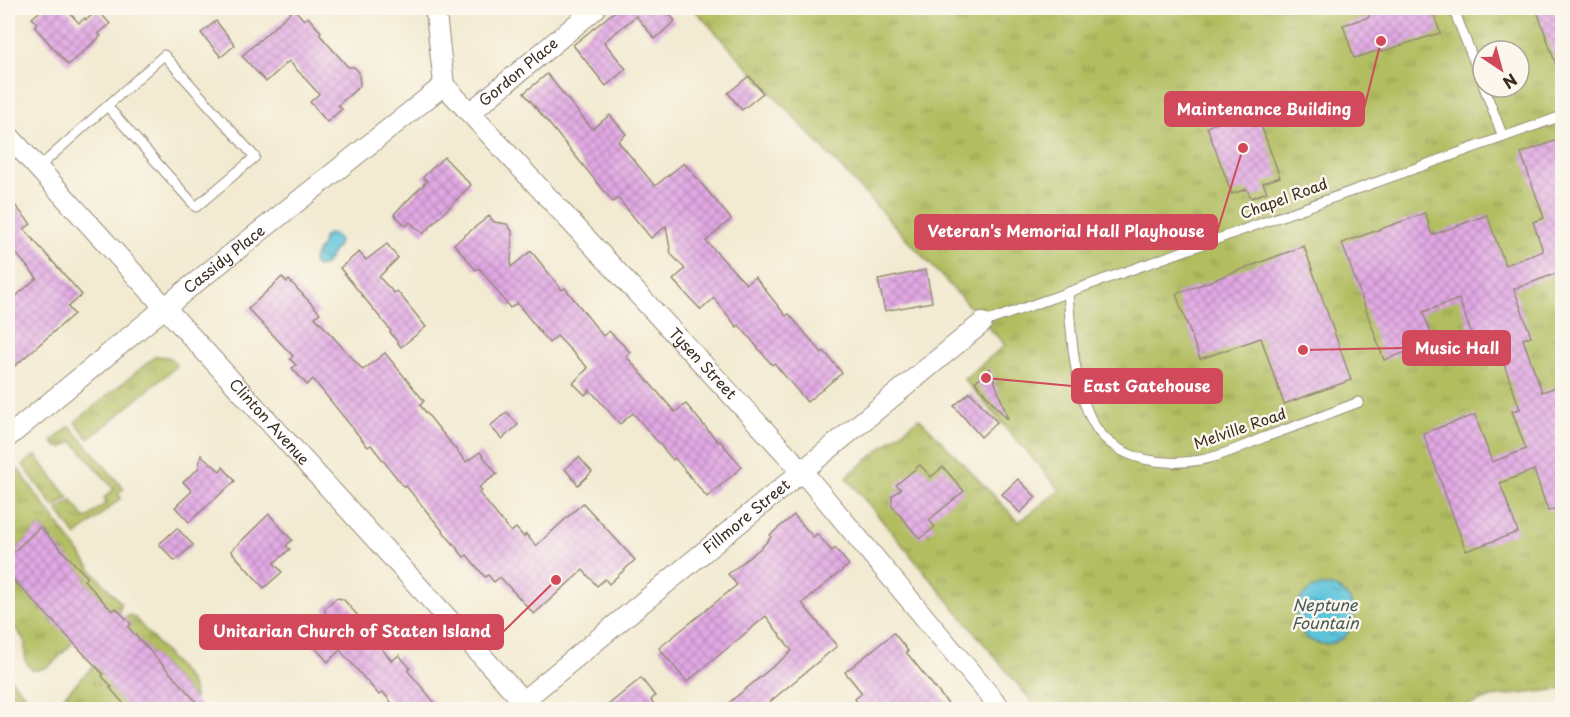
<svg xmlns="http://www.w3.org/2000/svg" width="1570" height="717" font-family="'Playpen Sans',sans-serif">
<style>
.grass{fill:url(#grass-tufts);stroke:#76743e;stroke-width:1.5;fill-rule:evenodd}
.water{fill:url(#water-ripples);stroke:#4c777c;stroke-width:1.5}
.building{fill:url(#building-cross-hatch)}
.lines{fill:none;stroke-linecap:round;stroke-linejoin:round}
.service-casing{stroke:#968a78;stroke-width:11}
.minor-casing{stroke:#968a78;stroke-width:22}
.service{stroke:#fff;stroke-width:9}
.minor{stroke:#fff;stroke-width:20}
.labels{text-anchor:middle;stroke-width:5;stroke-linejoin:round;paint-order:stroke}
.street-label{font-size:15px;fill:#3b2a1e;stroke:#fbf7ec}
.water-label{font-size:16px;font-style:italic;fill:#455857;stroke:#fbf7ec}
.leader{fill:none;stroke:#d1495b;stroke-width:2}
.callout-dot{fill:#d1495b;stroke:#fbf7ec;stroke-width:2}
.callout{fill:#d1495b;stroke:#d1495b;stroke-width:2}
.callout-label{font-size:16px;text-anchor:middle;font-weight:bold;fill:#fff}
</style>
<defs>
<pattern id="grass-tufts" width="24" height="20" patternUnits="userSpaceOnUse" patternTransform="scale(1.5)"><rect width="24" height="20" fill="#b1bd5f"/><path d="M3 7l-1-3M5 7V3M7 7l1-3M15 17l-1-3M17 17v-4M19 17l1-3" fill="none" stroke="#919a4e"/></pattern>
<pattern id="water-ripples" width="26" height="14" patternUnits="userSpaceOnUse" patternTransform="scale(1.5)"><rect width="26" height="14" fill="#5dc4db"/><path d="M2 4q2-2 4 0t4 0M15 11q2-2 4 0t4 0" fill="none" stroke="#4e9fb1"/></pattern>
<pattern id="building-cross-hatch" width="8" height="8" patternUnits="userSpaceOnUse" patternTransform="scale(1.5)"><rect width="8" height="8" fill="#e2a9e5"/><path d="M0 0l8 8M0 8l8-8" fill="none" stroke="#b88ab9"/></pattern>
</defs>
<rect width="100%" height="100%" fill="#fbf7ec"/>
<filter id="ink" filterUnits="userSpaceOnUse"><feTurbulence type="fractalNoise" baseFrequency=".0167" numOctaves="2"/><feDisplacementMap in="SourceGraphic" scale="12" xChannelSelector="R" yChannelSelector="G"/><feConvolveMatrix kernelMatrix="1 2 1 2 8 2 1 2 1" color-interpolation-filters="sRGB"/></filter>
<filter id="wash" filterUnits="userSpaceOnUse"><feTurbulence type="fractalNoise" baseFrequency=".008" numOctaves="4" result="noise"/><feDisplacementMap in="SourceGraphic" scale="24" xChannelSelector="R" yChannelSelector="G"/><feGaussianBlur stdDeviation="1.35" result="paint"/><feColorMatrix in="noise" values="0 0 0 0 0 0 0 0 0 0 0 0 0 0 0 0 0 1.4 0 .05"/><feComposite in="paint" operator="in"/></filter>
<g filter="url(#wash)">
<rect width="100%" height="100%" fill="#f2ead1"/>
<!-- grass -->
<g class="grass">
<path d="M693,8H1562V689L1491,697L1456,710L1038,709L846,477L919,418L1019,522L1060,490L964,379L1005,345ZM1483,51H1519V87H1483Z"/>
<polygon points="156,356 169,357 177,366 89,439 75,422"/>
<polygon points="70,426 124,489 118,494 121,498 76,536 57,510 72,501 86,519 107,502 104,498 114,489 73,441 62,448 56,446 52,441"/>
<polygon points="35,455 69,498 54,507 23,465"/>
<polygon points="18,469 93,572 121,603 119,611 112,611 84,580 87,577 61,556 65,553 61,549 57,552 47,541 51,537 40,527 8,557 8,478"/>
<path d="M12,573L19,580L16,583L21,589L25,586L41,603L38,607L42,611L45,608L52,615L49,618L53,623L56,620L75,640C64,651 49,673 32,670L25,660V643L23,638L8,619V574L9,576Z"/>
<polygon points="128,615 134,617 188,679 193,688 194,699 128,628 131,624 125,618"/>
<polygon points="95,665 112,687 110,689 134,709 65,709 62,703 64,696"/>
<polygon points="8,676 31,702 34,700 42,709 45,708 46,709 8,709"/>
</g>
<!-- water -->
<g class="water">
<polygon points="328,234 335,235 339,241 338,245 325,265 317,267 313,263 314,257 322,245 323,238"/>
<circle cx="1325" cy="615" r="29"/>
</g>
<g id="blocks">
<!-- building -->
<g class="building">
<polygon points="44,8 65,8 79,23 85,18 86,20 98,10 110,24 98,34 101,36 68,65 34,26 37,23 32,18"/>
<polygon points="619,8 664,8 675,21 655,39 636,16 604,42 626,69 606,86 573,45"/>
<polygon points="1387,8 1432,8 1440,33 1380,52 1380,50 1354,58 1343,25 1369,17 1368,14"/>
<polygon points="1536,8 1563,8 1563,75 1560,76"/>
<polygon points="294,9 304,20 308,17 321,32 319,34 348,67 354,67 359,72 360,86 338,105 342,109 327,122 310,102 319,94 289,61 266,82 242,56"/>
<polygon points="216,21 235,45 221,57 201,33"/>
<polygon points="547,74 592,129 610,115 626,134 618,141 655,186 684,163 731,219 706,241 746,284 755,277 786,316 789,314 822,353 824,351 842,373 807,402 774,363 772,365 739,325 737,327 714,298 701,310 673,280 685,269 671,254 666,226 651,238 618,198 613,202 524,93"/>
<polygon points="749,76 763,93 742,110 728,93"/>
<polygon points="1238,98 1244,116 1255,109 1280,177 1263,183 1267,192 1251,198 1247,189 1232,194 1207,127 1218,122 1213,108"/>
<polygon points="1563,138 1563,271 1514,289 1531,336 1523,339 1542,392 1556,387 1558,395 1563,393 1563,506 1548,511 1534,470 1500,483 1518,532 1466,551 1423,433 1475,415 1492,462 1526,449 1512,411 1520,409 1498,348 1479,355 1459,299 1423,312 1434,342 1384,360 1342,243 1425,213 1432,235 1487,215 1505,265 1543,251 1533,222 1544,218 1521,153"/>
<polygon points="444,157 471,185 423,234 410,222 406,226 394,214 427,181 423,177"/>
<polygon points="8,197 31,224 24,229 82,295 68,307 74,314 8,372 8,303 37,278 8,244"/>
<polygon points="489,216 494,222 507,224 512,231 511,267 531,251 562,290 565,288 603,336 609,331 630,352 626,356 675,412 686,404 718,442 720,441 742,467 707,497 675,458 673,460 633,413 620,424 590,390 585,395 573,383 588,368 557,336 549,343 517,303 510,308 479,268 476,270 454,244"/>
<polygon points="387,244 398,258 379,277 394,293 397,291 426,327 401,347 390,332 391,331 340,268 359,252 366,260"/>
<polygon points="1304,246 1351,380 1284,404 1261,338 1200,359 1176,294"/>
<polygon points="926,270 932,302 885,311 878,280"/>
<polygon points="282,277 287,282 289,280 320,313 315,317 363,370 385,353 424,401 420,405 466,462 480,452 497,474 479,487 482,491 479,493 511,532 516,528 524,537 526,534 536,546 583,503 635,560 609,584 605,579 597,586 583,570 534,614 500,577 494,582 488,575 485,577 467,555 464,557 406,486 404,487 371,445 368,447 313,379 307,385 292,368 296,365 290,359 293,356 248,309"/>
<polygon points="990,368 1008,419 1007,419 975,382"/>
<polygon points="970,392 997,422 981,437 954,406"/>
<polygon points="507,412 518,425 502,439 490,426"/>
<polygon points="201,455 220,471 223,467 235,481 189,522 175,507 192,491 183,482 198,469"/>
<polygon points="579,457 592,472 578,485 565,469"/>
<polygon points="920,465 931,477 943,467 964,491 929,520 935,527 920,539 892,506 892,496 901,489 896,485"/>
<polygon points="1018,479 1036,497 1020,513 1002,494"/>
<polygon points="269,514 292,540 286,546 290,549 274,563 282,572 264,588 231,551"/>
<polygon points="794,515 813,537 817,534 832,551 835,548 849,565 802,603 837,646 760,710 720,710 792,651 766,616 687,682 659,648 737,585 728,574 762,547 771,537 770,535"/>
<polygon points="40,527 87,577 84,580 112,611 116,608 131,624 128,627 204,710 129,710 110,688 112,687 102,676 103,674 8,574 8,557"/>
<polygon points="177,528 193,545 175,561 159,544"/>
<polygon points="336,598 343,599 367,626 364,628 392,661 399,655 410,668 408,671 441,710 397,710 383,692 379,695 340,650 328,662 309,641 325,627 325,608"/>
<polygon points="894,633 908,651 906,652 953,710 864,710 855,699 862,693 845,672"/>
<polygon points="641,678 655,696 651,700 659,710 602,710"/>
</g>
</g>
</g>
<g filter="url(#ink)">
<use href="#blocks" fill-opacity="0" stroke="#968a78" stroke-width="1.5"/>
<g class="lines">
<defs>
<g id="service">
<polyline points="1453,8 1483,84"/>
<polyline points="1484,87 1503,137"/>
<polyline points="38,168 164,55 255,157 196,207 107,106"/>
<path d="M1068,292C1071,332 1074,401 1100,433C1125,462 1166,466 1201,460C1223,456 1245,445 1265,437C1297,426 1328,414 1359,402"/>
<polyline points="982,323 1562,116"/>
</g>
<g id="minor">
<path id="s1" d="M434,8L436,14L444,85L802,471L1002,710"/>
<path id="s2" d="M471,112L595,9"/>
<path id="s3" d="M8,135L531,710"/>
<path id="s4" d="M8,437L185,291L444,85"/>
<path id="s5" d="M512,710L982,323"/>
</g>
</defs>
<!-- service casing -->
<use href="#service" class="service-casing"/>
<!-- minor casing -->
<use href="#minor" class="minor-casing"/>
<!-- service -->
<use href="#service" class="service"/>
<!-- minor -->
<use href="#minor" class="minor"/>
</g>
</g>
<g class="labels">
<!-- street labels -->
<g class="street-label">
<text dy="5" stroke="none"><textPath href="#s2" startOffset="62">Gordon Place</textPath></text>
<text transform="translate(1284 199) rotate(-20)" y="5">Chapel Road</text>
<text dy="5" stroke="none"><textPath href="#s4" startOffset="280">Cassidy Place</textPath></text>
<text dy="5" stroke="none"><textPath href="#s1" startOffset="458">Tysen Street</textPath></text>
<text dy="5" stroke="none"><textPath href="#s3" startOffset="388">Clinton Avenue</textPath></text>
<text transform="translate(1240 429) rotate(-19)" y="5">Melville Road</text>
<text dy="5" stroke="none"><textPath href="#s5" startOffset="304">Fillmore Street</textPath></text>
</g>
<!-- water labels -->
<g class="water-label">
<text x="1325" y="611">Neptune<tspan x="1325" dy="18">Fountain</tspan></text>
</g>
</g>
<!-- callouts -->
<path class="leader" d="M1381 41L1364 109M1243 148L1217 232M1303 350L1403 348M986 378L1072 386M556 580L503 632"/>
<g class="callout-dot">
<circle cx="1381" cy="41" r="6"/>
<circle cx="1243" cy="148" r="6"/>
<circle cx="1303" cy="350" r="6"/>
<circle cx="986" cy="378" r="6"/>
<circle cx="556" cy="580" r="6"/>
</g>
<g class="callout">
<rect x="1165" y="92" width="199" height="34" rx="6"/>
<rect x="915" y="215" width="302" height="34" rx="6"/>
<rect x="1403" y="331" width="107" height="34" rx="6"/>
<rect x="1072" y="369" width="150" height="34" rx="6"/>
<rect x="200" y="615" width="303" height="34" rx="6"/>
</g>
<g class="callout-label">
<text x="1264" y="115">Maintenance Building</text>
<text x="1066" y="237">Veteran's Memorial Hall Playhouse</text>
<text x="1457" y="354">Music Hall</text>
<text x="1147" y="392">East Gatehouse</text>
<text x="352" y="637">Unitarian Church of Staten Island</text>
</g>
<!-- margin -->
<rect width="1570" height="717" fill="none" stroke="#fbf7ec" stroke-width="30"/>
<!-- north arrow -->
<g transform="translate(1501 69) rotate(144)"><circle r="28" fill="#fbf7ec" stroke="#aea59a" stroke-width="1.5"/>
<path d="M0-4.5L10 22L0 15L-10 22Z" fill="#d1495b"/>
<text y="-9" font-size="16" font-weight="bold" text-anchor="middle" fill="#3b2a1e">N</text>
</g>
</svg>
